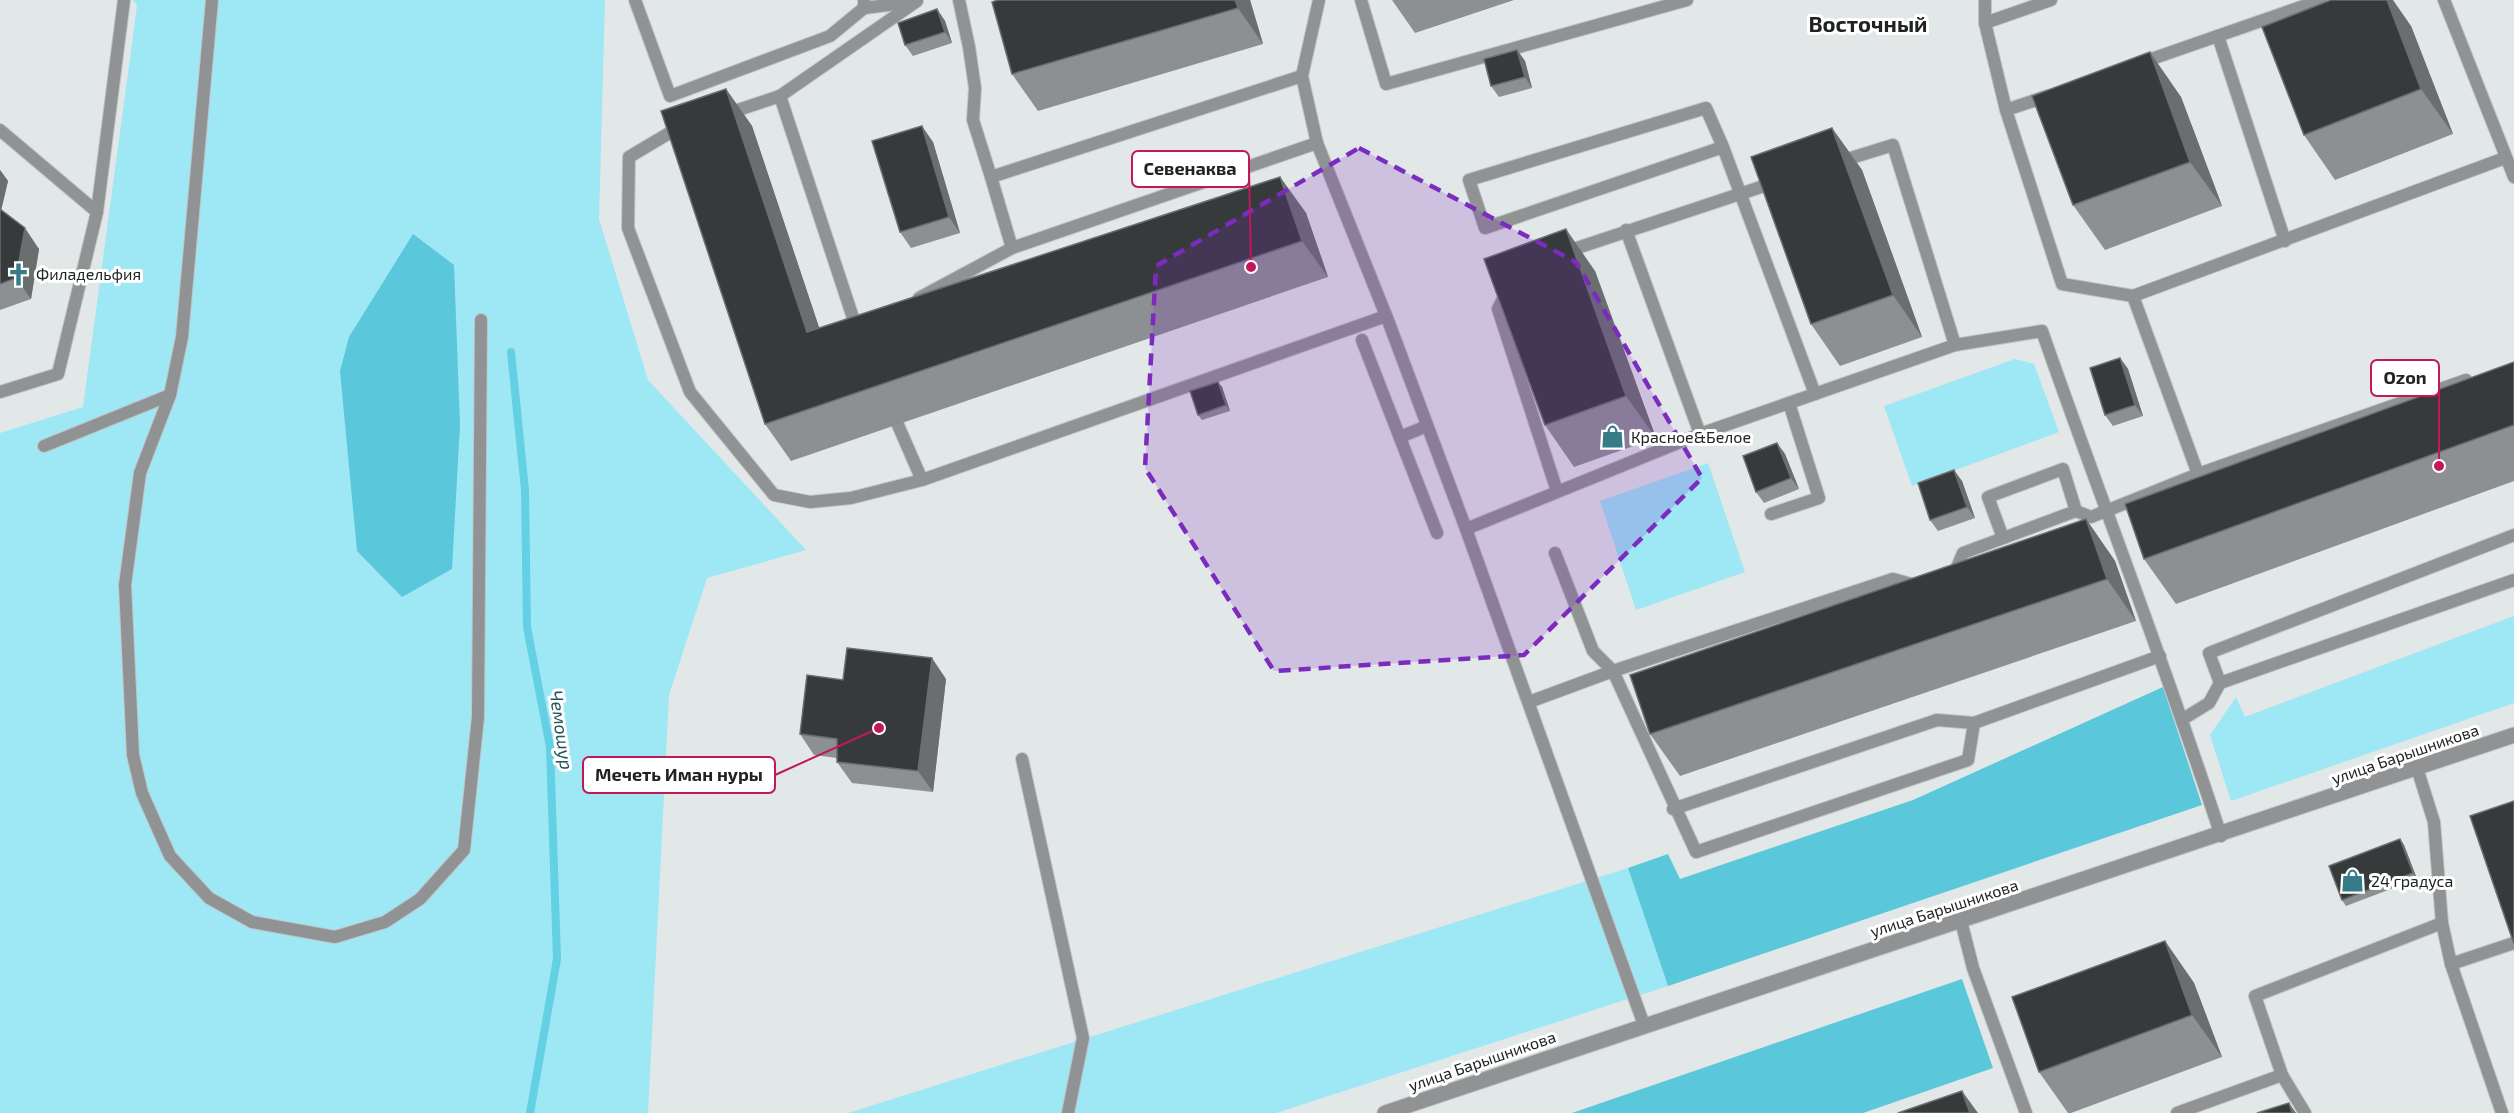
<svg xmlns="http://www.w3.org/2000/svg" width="2514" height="1113" font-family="'Exo 2',sans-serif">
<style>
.green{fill:#9ee7f5}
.forest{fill:#5ac7da}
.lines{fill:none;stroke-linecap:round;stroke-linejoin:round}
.stream{stroke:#63d0e3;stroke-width:8}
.lane-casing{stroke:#bfc4c5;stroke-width:14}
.street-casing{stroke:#bfc4c5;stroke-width:17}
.lane{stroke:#909293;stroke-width:12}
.street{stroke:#909293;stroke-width:15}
.wall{fill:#8c9092}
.shaded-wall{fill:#6a6e6f}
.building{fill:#363a3b;stroke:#6a6e6f;stroke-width:1.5}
.marked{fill:#7b2cbf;fill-opacity:0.2;stroke:#7b2cbf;stroke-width:4.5;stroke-dasharray:12 8;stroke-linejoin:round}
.labels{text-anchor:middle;stroke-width:6;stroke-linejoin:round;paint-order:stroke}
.poi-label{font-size:16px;fill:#212323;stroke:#fff;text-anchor:start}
.street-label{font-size:16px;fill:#212323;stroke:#fff}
.water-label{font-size:18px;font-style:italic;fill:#23535b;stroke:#fff}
.district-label{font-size:22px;font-weight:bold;fill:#212323;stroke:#fff}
.leader{fill:none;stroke:#c2185b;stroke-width:2}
.callout-dot{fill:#c2185b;stroke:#fff;stroke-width:2}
.callout{fill:#fff;stroke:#c2185b;stroke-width:2}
.callout-label{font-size:18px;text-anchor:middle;font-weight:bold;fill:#212323}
</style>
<rect width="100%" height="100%" fill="#e2e7e8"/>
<!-- green -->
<g class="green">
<polygon points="133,0 605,0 599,219 648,380 806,550 707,578 669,695 648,1113 0,1113 0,433 83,407 137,6"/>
<polygon points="2015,359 2034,364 2059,432 1912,486 1884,406"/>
<polygon points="1708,463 1745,572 1636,610 1600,501"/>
<polygon points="2514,616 2514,703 2231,801 2210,735 2236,697 2245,717"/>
<polygon points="1628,868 1668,986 1276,1113 848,1113"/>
</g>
<!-- forest -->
<g class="forest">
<polygon points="413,234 454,265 460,425 452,569 402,597 357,551 340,371 349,337"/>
<polygon points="2163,687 2202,805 1668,986 1628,868 1668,854 1680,879 1913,800"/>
<polygon points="1962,979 1993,1068 1863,1113 1572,1113"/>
</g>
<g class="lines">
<!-- stream -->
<polyline class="stream" points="511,352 525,490 527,627 550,747 557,959 530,1113"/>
<defs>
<g id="lane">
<polyline points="635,0 670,96 830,36 864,8 864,0"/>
<polyline points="959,0 969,47 975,88 973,120 991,177"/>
<polyline points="1319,0 1302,76 1317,143 1389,323 1466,529 1644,1025"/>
<polyline points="1361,0 1386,84 1687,0"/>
<polyline points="1985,0 1985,23 2006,110"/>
<polyline points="2444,0 2514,177"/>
<polyline points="864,8 913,2"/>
<polyline points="1985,23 2051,0"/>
<polyline points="2218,36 2285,241"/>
<polyline points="2140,63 2321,0"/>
<polyline points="2048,96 2006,110 2062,284 2133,296 2198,474"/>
<polyline points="726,114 780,96"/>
<polyline points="684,128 671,132 629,157 628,228 690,392 774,495 810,502 851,498 922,480 1386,316"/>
<polyline points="0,130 97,212"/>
<polyline points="1723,147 1485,228 1469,180 1706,108 1723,147 1815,394"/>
<polyline points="1838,162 1893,145 1955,345"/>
<polyline points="1626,230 1700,434"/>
<polyline points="1012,248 991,177 1302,76"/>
<polyline points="1565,252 1776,182"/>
<polyline points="1507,291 1498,309 1557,491"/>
<polyline points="2133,296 2505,158"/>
<polyline points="919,298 1012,248 1317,143"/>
<polyline points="858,333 780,96 917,1"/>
<polyline points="1362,340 1437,533"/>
<polyline points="0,392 58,374 97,212 124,0"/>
<polyline points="170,395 140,473 125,585 133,755 142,793 170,856 209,898 252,922 335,937 385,922 420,899 464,850 478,717 481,320"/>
<polyline points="898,425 922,480"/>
<polyline points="1400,437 1427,426"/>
<polyline points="44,446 170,395 182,337 212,0"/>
<polyline points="1771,514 1819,498 1789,403"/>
<path d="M1466,529L1700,434L1955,345L2042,331C2101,500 2166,666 2221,836"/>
<polyline points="2003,538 1988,497 2063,469 2076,511"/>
<polyline points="1555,553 1593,651 1613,671 1696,852 1968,760 1974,723 2160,656"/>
<polyline points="1950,574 1955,572 1963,553 2076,511 2091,517 2198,474 2466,380"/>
<polyline points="2220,683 2209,653 2514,535"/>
<polyline points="1529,702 1613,671 1893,579 1918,586"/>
<polyline points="2183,719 2209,703 2220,683 2514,580"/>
<polyline points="1022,759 1083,1038 1068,1113"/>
<polyline points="2417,768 2434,822 2442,923 2451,964 2502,1113"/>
<polyline points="1673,809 1937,720 1974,723"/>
<polyline points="1961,921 1973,968 2026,1113"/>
<polyline points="2451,964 2514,943"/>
<polyline points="2282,1075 2305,1113"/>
<polyline points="2177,1113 2282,1075 2255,996 2442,923"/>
</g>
<polyline id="street" points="1385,1113 2514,735"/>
</defs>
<!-- lane casing -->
<use href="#lane" class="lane-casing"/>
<!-- street casing -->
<use href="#street" class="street-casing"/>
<!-- lane -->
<use href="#lane" class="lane"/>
<!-- street -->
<use href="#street" class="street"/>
</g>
<!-- wall -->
<g class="wall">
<polygon points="1250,0 1263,44 1038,111 1012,74"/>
<polygon points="1392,0 1514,0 1415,33"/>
<polygon points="937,9 945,21 952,43 913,56 905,45"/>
<polygon points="2411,26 2453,134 2335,180 2304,135"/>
<polygon points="1517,50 1525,61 1532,88 1499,97 1491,86"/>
<polygon points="726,89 752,126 819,328 1280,177 1306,213 1328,277 791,461 765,424"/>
<polygon points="2181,97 2222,206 2105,250 2073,205"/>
<polygon points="1832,128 1862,170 1922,337 1840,366 1811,324"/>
<polygon points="933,142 960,233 911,248 900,232"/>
<polygon points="0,170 8,181 1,210 39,249 31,299 0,310"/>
<polygon points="1595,271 1656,438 1574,467 1545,425"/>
<polygon points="2120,358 2128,369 2143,416 2113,426 2105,415"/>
<polygon points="2514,362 2514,481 2176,604 2144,559"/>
<polygon points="1218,382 1222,387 1230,411 1202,420 1198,415"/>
<polygon points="1777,443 1785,454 1799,489 1764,503 1756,492"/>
<polygon points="1962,481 1975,518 1938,531 1930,520"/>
<polygon points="2086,519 2115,561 2136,621 1680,776 1650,734"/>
<polygon points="946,679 933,792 852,783 837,762 837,758 814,755 800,734 843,680"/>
<polygon points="2400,839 2404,845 2417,879 2346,906 2342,900"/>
<polygon points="2165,941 2194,983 2222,1057 2071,1113 2068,1113 2039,1072"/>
</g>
<!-- shaded-wall -->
<g class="shaded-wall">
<polygon points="1235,0 1250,0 1263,44 1238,8"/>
<polygon points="2387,0 2393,0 2411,26 2453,134 2421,89"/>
<polygon points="937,9 945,21 952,43 945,32"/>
<polygon points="1517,50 1525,61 1532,88 1525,77"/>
<polygon points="2150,52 2181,97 2222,206 2190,162"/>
<polygon points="726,89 752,126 833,369 807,332"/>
<polygon points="922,126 933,142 960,233 949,217"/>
<polygon points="1832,128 1862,170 1922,337 1893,295"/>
<polygon points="0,170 8,181 0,215"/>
<polygon points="1280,177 1306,213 1328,277 1302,241"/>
<polygon points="25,228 39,249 31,299 16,278"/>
<polygon points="1566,229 1595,271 1656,438 1626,396"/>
<polygon points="2120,358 2128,369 2143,416 2135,405"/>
<polygon points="1218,382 1222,387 1230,411 1226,405"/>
<polygon points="1777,443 1785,454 1799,489 1791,478"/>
<polygon points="1954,470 1962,481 1975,518 1967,507"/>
<polygon points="2086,519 2115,561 2136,621 2107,579"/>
<polygon points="932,658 946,679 933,792 918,771"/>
<polygon points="2400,839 2404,845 2417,879 2413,873"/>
<polygon points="2165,941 2194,983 2222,1057 2192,1015"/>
<polygon points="1962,1091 1978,1113 1970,1113"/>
<polygon points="2289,1103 2296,1113 2292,1113"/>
</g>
<!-- building -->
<g class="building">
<polygon points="998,0 1235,0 1238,8 1012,74 992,2"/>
<polygon points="2331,0 2387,0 2421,89 2304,135 2262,27"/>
<polygon points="937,9 945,32 905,45 898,23"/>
<polygon points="1517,50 1525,77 1491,86 1484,59"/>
<polygon points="2150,52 2190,162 2073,205 2032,96"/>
<polygon points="726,89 807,332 1280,177 1302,241 765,424 661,111"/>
<polygon points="922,126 949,217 900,232 872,141"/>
<polygon points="1832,128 1893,295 1811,324 1751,157"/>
<polygon points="0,209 25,228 16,278 0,284"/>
<polygon points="1566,229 1626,396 1545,425 1484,259"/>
<polygon points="2120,358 2135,405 2105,415 2090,368"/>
<polygon points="2514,362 2514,425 2144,559 2125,504"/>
<polygon points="1218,382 1226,405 1198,415 1190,391"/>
<polygon points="1777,443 1791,478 1756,492 1743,456"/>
<polygon points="1954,470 1967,507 1930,520 1918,483"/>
<polygon points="2086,519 2107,579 1650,734 1630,675"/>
<polygon points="847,648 932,658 918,771 837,762 837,739 800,734 807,675 843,680"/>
<polygon points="2514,801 2514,944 2470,816"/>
<polygon points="2400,839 2413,873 2342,900 2329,866"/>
<polygon points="2165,941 2192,1015 2039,1072 2012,997"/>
<polygon points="1962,1091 1970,1113 1898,1113"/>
<polygon points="2289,1103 2292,1113 2257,1113"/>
</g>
<!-- marked area -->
<path class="marked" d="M1359,148L1576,262L1702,478L1524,655L1274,671L1145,468L1156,266Z"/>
<!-- icons -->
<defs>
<symbol id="church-bare" viewBox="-9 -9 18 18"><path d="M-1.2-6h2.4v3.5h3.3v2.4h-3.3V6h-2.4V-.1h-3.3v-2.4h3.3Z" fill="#357b88" stroke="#fff" stroke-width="2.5" paint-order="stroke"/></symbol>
<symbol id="shop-bare" viewBox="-9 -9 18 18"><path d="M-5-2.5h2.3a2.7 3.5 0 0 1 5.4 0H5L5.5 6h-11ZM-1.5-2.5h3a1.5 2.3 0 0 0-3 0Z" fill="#357b88" stroke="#fff" stroke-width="2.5" paint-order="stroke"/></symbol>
</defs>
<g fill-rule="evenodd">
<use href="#church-bare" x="2" y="258" width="33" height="33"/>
<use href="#shop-bare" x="1596" y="420" width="33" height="33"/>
<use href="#shop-bare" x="2336" y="864" width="33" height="33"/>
</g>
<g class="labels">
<!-- poi labels -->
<g class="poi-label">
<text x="36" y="280">Филадельфия</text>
<text x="1631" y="443">Красное&amp;Белое</text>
<text x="2371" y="887">24 градуса</text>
</g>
<!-- street labels -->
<g class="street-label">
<text transform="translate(2405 754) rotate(-19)" y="6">улица Барышникова</text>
<text transform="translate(1944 908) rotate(-18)" y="6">улица Барышникова</text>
<text transform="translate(1482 1061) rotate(-19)" y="6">улица Барышникова</text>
</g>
<!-- water labels -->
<g class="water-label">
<text transform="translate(561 730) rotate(82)" y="6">Чемошур</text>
</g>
<!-- district labels -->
<g class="district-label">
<text x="1868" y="32">Восточный</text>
</g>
</g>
<!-- callouts -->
<path class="leader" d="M1251 267L1249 169M2439 466L2439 378M879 728L775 775"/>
<g class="callout-dot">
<circle cx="1251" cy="267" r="6"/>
<circle cx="2439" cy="466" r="6"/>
<circle cx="879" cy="728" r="6"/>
</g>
<g class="callout">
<rect x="1132" y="151" width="117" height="36" rx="6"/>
<rect x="2371" y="360" width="68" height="36" rx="6"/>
<rect x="583" y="757" width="192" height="36" rx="6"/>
</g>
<g class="callout-label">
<text x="1190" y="175">Севенаква</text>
<text x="2405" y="384">Ozon</text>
<text x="679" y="781">Мечеть Иман нуры</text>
</g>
</svg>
